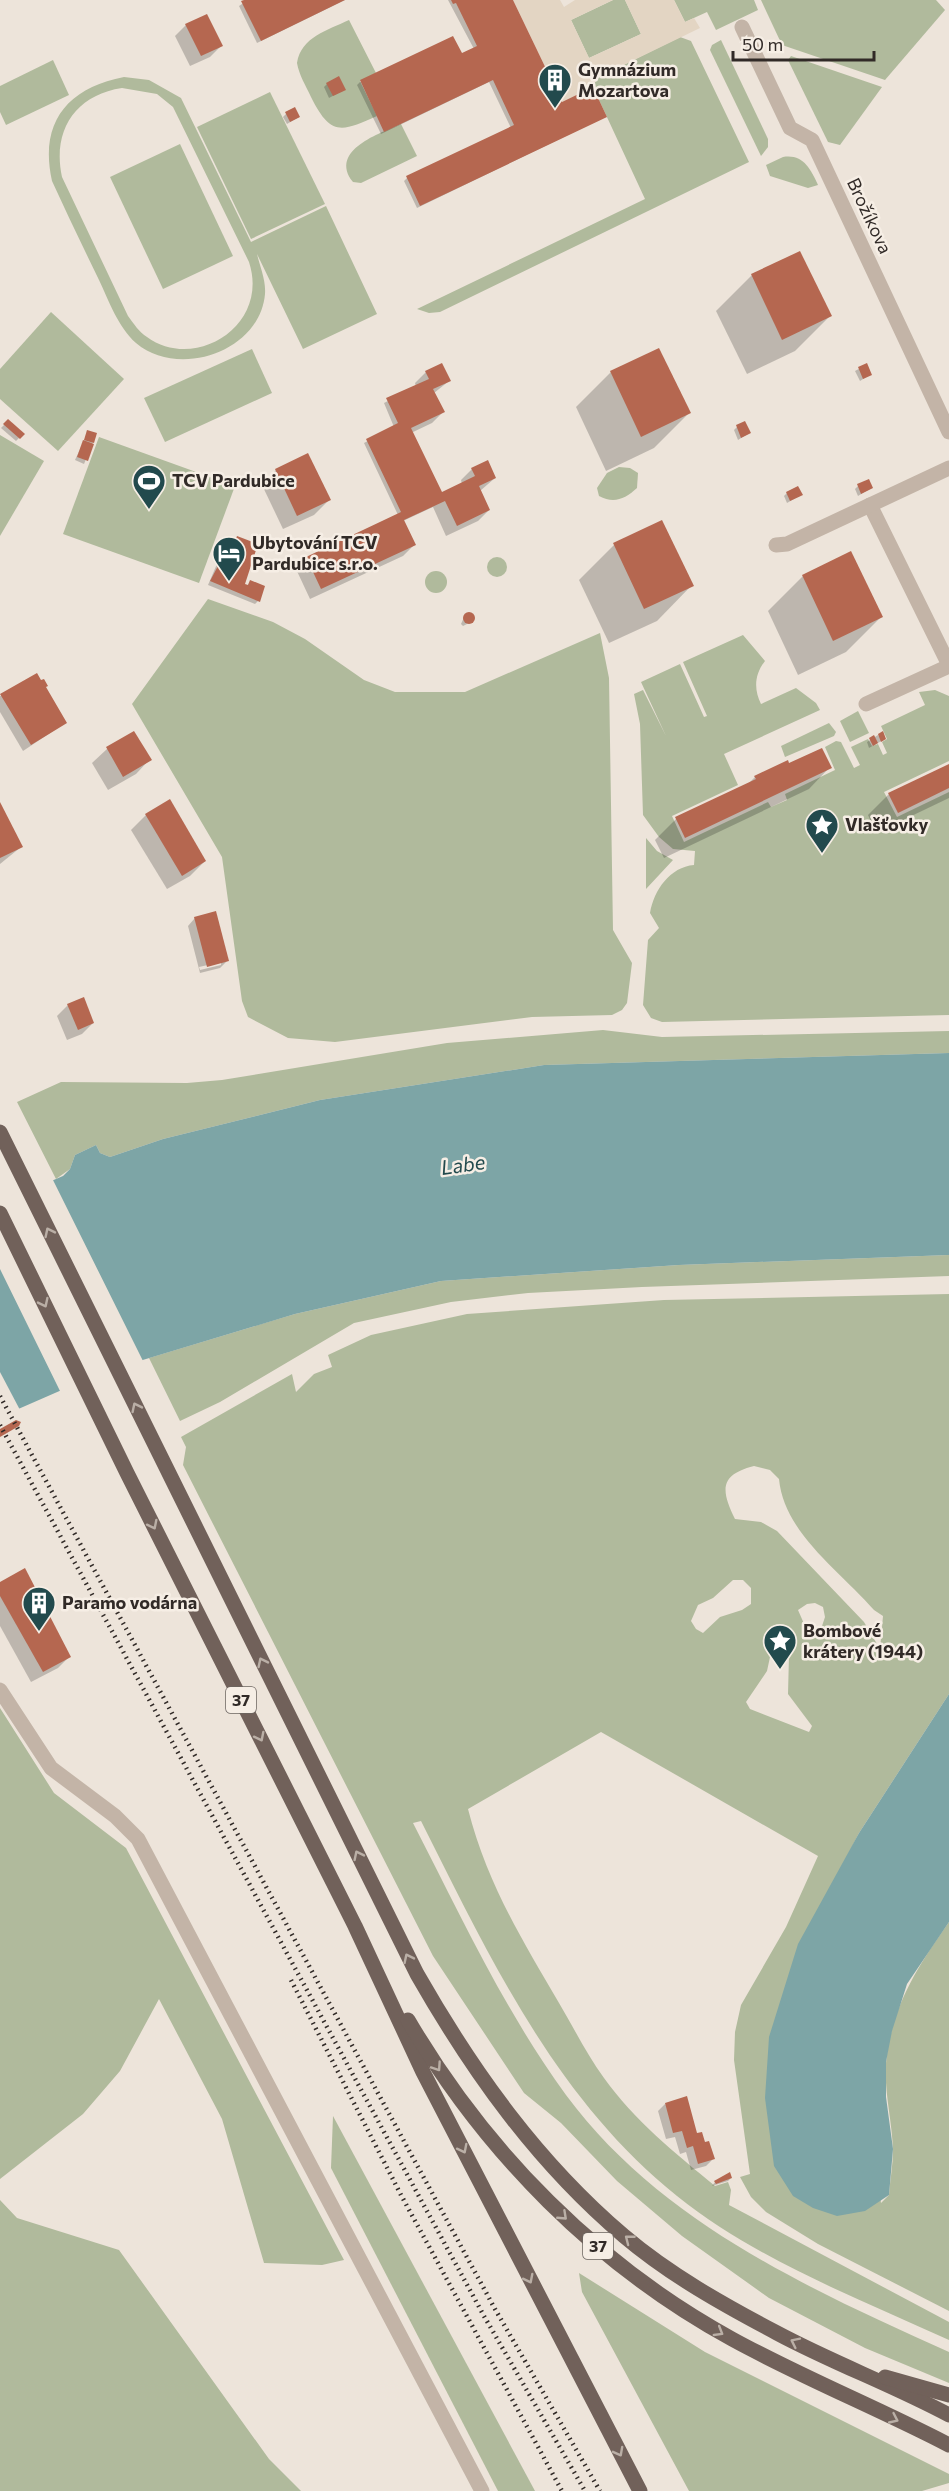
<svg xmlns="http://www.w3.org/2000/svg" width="949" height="2491" font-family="Commissioner,sans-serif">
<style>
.green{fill:#b0ba9c;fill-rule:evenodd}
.plaza{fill:#e3d5c3}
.water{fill:#7da5a6}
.pier{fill:#ede4da}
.shadow{fill:#0003;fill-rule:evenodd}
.building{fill:#b56750}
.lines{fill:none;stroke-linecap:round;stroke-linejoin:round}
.minor{stroke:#c3b4a7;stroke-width:15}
.major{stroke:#71615a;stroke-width:15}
.rail{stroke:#312a27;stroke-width:4.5;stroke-dasharray:1.5 4.5;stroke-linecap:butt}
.oneway{stroke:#baafa6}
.labels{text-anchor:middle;stroke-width:5;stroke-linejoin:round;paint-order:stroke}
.shield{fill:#f6eee5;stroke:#6c6560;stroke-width:1.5}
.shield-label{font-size:16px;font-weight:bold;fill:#312a27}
.poi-label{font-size:18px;font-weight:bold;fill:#312a27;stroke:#f6eee5;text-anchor:start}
.street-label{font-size:18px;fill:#312a27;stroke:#f6eee5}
.water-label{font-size:20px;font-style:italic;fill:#224a4d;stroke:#f6eee5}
</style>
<rect width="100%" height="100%" fill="#ede4da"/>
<!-- green -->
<g class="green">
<polygon points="613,0 625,0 641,34 589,58 571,20"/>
<polygon points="674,0 754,0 758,10 716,30 707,12 685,22"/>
<polygon points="761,0 936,0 945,10 885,80 782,45"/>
<path d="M349,20L376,73L360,81L377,116C340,133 330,135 311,97C306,86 299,75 297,63C301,37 328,30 349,20Z"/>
<polygon points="680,37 691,41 749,162 440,312 429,313 417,309 645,199 593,87 597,78"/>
<polygon points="721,40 768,139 768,147 761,156 710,50 712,45"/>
<polygon points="791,56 882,87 840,145 828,142 788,60"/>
<polygon points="53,60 69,95 6,125 0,112 0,86"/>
<path d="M124,77L149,80L181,98L251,242L326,206L377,314L303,349L257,254C260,267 266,280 265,294C260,352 178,379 136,343C118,327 109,301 99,280C83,247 67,214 52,181C39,123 67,88 124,77ZM122,88L157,94L173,107L249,262C270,326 195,372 147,337C139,332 134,324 128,316L62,177C52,131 75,95 122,88Z"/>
<polygon points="270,92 325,204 251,239 197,127"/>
<path d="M401,124L417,156L361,183L353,182C328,150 381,133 401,124Z"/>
<polygon points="180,144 233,256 163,289 110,177"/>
<path d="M783,157C803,154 810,168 818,185L808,188L770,176L766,165Z"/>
<polygon points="51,312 124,379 58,451 0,399 0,369"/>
<polygon points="252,349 272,393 165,442 144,398"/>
<polygon points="0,435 44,461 0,536"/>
<polygon points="99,437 235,486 199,583 63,534"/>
<path d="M619,467L630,468L638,473L637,488C625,499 614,504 599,496L597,488L607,473Z"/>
<circle cx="497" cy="567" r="10"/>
<circle cx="436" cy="582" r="11"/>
<polygon points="208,599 273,622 305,639 364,680 395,692 465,692 600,633 609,678 613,930 632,963 627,1003 622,1010 612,1015 532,1017 335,1042 288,1038 248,1017 242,1001 222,857 132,704"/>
<path d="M743,635L765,661C754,675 754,690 761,704L796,688L816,703L820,710L724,754L738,785L672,816L684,842L768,802L771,807L787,800L785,794L835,770L825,747L836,741L841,742L854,768L860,765L851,747L868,739L872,746L878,744L883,755L887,753L882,742L887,739L881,726L925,705L919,692L935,690L949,696V761L884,792L897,817L949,792V1015L662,1022L651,1018L643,1005L648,940L659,928L650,913C654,890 670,867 694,865L695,851L673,849L659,837L643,815L640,724L634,694L643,690L666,736L641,682L680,664L704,717L707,716L683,662Z"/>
<polygon points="858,711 869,733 850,742 840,721"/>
<polygon points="829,723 836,732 834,736 785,757 781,746"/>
<polygon points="646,838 657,851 673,860 646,889"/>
<polygon points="603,1030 662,1037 949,1031 949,1053 544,1065 320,1100 163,1139 110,1157 100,1153 96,1145 75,1155 70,1169 56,1179 17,1102 61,1082 187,1083 222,1080 447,1043"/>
<polygon points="949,1255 949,1276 642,1287 528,1293 451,1302 354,1323 220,1402 180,1421 149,1358 295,1314 441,1281 679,1265"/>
<path d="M949,1294V1694L859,1833L837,1876L881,2203L889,2195C890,2180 893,2165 893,2150C892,2120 884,2092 886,2063C891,2007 918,1966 949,1922V2311L818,2244L766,2212L751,2197L740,2177L750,2174L734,2060L735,2032L741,2005L786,1927L818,1856L601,1732L468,1809C487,1883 521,1938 559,2003C574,2028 587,2055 604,2078C634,2120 675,2153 715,2186L728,2182L731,2190L729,2205L949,2322V2340C857,2298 757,2260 677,2196C555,2098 490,1958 421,1821L413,1823C461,1916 504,2010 566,2095C660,2222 809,2289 949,2352V2383L865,2348L769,2298L682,2236L617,2181L561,2123L524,2093L433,1956L183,1465L186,1447L181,1437L292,1374L296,1392L314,1374L332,1367L328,1355L371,1335L467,1314L664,1300ZM754,1466L770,1470L779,1479C784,1533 840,1571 874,1610L883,1616L880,1649L864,1622L777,1531L761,1522L735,1519C721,1490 719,1475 754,1466ZM733,1580H743L751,1588V1604L742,1610L720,1617L703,1633L696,1629L691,1621L698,1605L713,1598ZM815,1603L823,1607L825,1617L821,1629L805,1626L798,1610L807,1604ZM782,1653L789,1655L788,1694L812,1726L809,1732L750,1709L746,1702L767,1671L770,1657Z"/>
<polygon points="0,1708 54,1793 126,1848 344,2260 322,2265 264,2263 222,2119 159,1999 120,2071 83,2114 0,2179"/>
<polygon points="333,2116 535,2491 498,2491 331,2168"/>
<polygon points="0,2200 17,2218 119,2250 269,2459 301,2491 0,2491"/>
<polygon points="579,2273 705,2352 949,2474 949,2483 922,2491 689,2491 582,2292"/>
</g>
<!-- plaza -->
<polygon class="plaza" points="513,0 560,0 564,7 575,0 613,0 571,20 589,58 641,34 625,0 674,0 685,22 694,18 700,28 597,78 593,87 562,102"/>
<!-- water -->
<g class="water">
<polygon points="949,1053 949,1255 679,1265 441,1281 295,1314 103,1372 0,1417 0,1203 63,1176 70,1169 75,1155 96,1145 100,1153 110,1157 163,1139 320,1100 544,1065"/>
<polygon points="949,1694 949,1922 907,1984 892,2031 886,2062 886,2097 893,2149 889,2195 865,2211 837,2216 813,2208 793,2196 774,2166 765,2098 769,2037 798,1944 859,1833"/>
</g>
<!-- pier -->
<g class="pier">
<polygon points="52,1178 144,1363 104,1375 61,1393 0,1269 0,1200"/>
<polygon points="0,1372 20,1410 0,1420"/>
</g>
<!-- shadow -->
<g class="shadow">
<polygon points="248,0 345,0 257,43 239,6"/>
<polygon points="448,0 512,0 561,104 605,117 417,208 404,181 407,178 511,128 489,82 381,134 357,85 360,82 453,38 461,55 474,49"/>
<polygon points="186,25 221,46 210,57 190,66 175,36"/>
<polygon points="327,84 344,90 329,98 324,87"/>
<polygon points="286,114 299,117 287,124 283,117"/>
<polygon points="799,253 830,316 795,351 747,374 716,311 752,275"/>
<polygon points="866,365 871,374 860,381 855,371"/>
<polygon points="426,372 449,381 434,393 443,412 432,423 411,433 441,495 462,484 461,480 472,469 487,462 495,478 480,491 489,510 478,521 446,536 433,507 403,521 414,545 403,556 310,599 296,569 307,558 398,515 364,443 394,427 384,403 416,387 415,383"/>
<polygon points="611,372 689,413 654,448 606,471 576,407"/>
<polygon points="8,421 23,434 16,441 1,428"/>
<polygon points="737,427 749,433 738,440 734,430"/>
<polygon points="88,432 93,442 84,464 75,460"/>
<polygon points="276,470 329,500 314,515 283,529 262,485"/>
<polygon points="858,486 871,488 858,496 855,489"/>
<polygon points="787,493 801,495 787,503 784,496"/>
<polygon points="662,522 692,585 657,621 609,643 579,580 614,545"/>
<polygon points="237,538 249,564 243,591 250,582 258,601 255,604 208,585 220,557 226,555 230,545"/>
<polygon points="803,576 881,617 846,652 798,675 768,611"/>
<polygon points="466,613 472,615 471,622 463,626 461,624"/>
<polygon points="44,687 65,723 23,751 0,712 0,696"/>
<polygon points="134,733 150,759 136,774 108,790 92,763 107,749"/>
<polygon points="878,735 885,739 869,748 867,742"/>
<polygon points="789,765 830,767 809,789 664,858 655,840 676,819 747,785 755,777"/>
<polygon points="949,765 949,798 876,833 868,815 889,794"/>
<polygon points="0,805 21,847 0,864"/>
<polygon points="146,815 205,861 190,876 167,889 131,830"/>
<path d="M195,918L227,961L220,968L200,973L188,926ZM221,962V965L200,970L199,967Z"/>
<polygon points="68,1005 93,1023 82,1034 67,1040 57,1016"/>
<polygon points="0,1583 69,1657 58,1668 31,1682 0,1626"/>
<polygon points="665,2104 696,2135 713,2159 706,2166 691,2170 686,2152 680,2154 675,2137 666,2139 658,2111"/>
<polygon points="731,2178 728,2181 712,2186 715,2182"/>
</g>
<!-- building -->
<g class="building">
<polygon points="244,0 345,0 261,41 241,1"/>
<polygon points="451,0 513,0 562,102 593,87 607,117 420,206 406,176 514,125 493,80 384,132 360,80 453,36 462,53 477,46 456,3 453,4"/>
<polygon points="207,14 223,46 201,56 185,24"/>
<polygon points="339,76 346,90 333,96 326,83"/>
<polygon points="295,107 300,117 290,122 285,112"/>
<polygon points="800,251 832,316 782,340 751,274"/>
<polygon points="659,348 691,413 641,437 610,371"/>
<polygon points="442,363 451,381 433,389 445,412 411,428 442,492 475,476 471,468 488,460 496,478 479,486 490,510 457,526 445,501 404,520 416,545 321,589 306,557 401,512 366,439 398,423 386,398 429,379 425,371"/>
<polygon points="867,363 872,375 863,379 858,367"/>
<polygon points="8,419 25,434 20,439 3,424"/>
<polygon points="745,421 751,433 741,438 736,425"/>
<polygon points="87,430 97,433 94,443 84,440"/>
<polygon points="83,440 94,444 88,461 77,457"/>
<polygon points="308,453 331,500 297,516 275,469"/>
<polygon points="869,479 873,488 861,494 857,484"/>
<polygon points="798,486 803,495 790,501 786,492"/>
<polygon points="662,520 694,586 644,609 613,543"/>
<polygon points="237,536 258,544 245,584 248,585 250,580 265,586 260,602 210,581 218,566 221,554 230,555"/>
<polygon points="851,551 883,617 833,641 802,575"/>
<circle cx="469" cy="618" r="6"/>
<polygon points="37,673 41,680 44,679 48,686 46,687 67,723 31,745 0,694"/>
<polygon points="134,731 152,760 123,777 106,747"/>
<polygon points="883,731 886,739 881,742 878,734"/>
<polygon points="874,735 878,743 873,746 869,738"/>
<polygon points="822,748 832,768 685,838 675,817 756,779 754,776 788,760 789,763"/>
<polygon points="949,764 949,788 898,813 888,793"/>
<polygon points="170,799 206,861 182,876 145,814"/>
<polygon points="0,802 23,847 0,858"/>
<polygon points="216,911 229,961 207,967 194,917"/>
<polygon points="84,997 94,1023 78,1030 67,1004"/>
<polygon points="16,1420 21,1422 19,1426 0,1437 0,1429"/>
<polygon points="25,1568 71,1657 43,1672 0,1596 0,1582"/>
<polygon points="687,2096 697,2133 702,2132 705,2142 709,2141 715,2159 698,2164 693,2146 687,2148 682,2131 673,2133 665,2103"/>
<polygon points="730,2172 732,2178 716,2184 714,2181"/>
</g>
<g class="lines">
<!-- minor -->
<g class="minor">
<polyline points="742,27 790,128 812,140 949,432"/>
<polyline points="870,505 949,665"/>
<polyline points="776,545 787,544 949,468"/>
<polyline points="866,704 949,666"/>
<polyline points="0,1690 51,1768 115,1816 138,1839 482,2491"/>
</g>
<!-- major -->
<g class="major">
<path d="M0,1132L417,1974C473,2072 537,2162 624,2236C670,2275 724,2305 777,2333C833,2363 893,2385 949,2415"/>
<polyline points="0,1213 127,1473 355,1926 423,2072 640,2491"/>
<path d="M408,2020C486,2153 597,2265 732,2339C803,2378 878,2408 949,2445"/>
<polyline points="885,2377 949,2395"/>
</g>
<!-- rail -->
<g class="rail">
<polyline points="0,1396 495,2309 600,2491"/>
<polyline points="0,1425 484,2316 585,2491"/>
<polyline points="291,1980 401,2195 562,2491"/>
</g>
</g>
<!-- one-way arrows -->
<defs><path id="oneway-chevron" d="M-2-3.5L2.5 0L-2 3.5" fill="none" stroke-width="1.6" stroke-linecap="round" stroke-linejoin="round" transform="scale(1.5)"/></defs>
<g class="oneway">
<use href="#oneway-chevron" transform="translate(49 1232) rotate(-116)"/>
<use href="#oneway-chevron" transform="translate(44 1303) rotate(64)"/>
<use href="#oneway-chevron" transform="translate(136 1407) rotate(-116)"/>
<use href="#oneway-chevron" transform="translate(153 1525) rotate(63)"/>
<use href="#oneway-chevron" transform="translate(262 1662) rotate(-116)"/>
<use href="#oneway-chevron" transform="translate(260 1737) rotate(63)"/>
<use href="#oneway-chevron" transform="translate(358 1855) rotate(-116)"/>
<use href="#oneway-chevron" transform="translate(408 1958) rotate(-116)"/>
<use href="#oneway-chevron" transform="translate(437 2067) rotate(56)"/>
<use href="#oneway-chevron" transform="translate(463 2149) rotate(63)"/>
<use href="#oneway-chevron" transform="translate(563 2216) rotate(43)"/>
<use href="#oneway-chevron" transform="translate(629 2239) rotate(-142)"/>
<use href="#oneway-chevron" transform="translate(529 2279) rotate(63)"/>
<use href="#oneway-chevron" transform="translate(719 2332) rotate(31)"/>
<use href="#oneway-chevron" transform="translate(795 2342) rotate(-154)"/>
<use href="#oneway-chevron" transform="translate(894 2419) rotate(25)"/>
<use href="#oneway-chevron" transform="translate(619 2452) rotate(62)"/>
</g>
<!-- icons -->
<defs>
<symbol id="building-pin" viewBox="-11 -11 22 30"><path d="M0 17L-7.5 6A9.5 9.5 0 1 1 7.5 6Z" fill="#224a4d" stroke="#f6eee5"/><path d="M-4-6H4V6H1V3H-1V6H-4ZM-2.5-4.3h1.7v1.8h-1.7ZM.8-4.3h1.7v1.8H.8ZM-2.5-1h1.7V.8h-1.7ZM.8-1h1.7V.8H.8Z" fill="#fff"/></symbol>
<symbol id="stadium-pin" viewBox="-11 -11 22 30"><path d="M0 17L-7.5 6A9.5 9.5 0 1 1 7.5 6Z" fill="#224a4d" stroke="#f6eee5"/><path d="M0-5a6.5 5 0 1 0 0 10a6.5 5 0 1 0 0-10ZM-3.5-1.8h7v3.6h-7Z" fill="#fff"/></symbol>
<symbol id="hotel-pin" viewBox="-11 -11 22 30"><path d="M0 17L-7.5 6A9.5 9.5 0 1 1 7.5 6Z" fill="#224a4d" stroke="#f6eee5"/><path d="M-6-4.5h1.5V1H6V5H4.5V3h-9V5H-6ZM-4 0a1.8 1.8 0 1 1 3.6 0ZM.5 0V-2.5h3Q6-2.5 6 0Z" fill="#fff"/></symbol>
<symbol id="sight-pin" viewBox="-11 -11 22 30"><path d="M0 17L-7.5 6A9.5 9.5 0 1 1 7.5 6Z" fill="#224a4d" stroke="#f6eee5"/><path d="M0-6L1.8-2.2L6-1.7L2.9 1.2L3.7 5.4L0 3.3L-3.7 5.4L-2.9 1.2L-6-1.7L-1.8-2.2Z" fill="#fff"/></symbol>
</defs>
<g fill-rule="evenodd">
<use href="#building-pin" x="536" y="61" width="38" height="52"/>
<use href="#stadium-pin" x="130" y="462" width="38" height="52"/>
<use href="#hotel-pin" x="210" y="534" width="38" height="52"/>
<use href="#sight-pin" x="803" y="806" width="38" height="52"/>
<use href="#building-pin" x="20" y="1584" width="38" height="52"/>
<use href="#sight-pin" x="761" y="1622" width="38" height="52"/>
</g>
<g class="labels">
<!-- shield labels -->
<g class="shield">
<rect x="226" y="1687" width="30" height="26" rx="4.5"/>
<rect x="583" y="2233" width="30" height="26" rx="4.5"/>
</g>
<g class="shield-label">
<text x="241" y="1706">37</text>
<text x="598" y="2252">37</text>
</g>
<!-- poi labels -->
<g class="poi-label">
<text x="578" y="76">Gymnázium<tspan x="578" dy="21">Mozartova</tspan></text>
<text x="172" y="487">TCV Pardubice</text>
<text x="252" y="549">Ubytování TCV<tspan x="252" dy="21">Pardubice s.r.o.</tspan></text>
<text x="845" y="831">Vlašťovky</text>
<text x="62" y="1609">Paramo vodárna</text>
<text x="803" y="1637">Bombové<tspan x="803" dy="21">krátery (1944)</tspan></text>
</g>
<!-- street labels -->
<g class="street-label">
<text transform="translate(869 216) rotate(65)" y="6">Brožíkova</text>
</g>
<!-- water labels -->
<g class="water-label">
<text transform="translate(463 1165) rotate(-8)" y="7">Labe</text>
</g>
</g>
<!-- scale -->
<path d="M733 51v9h141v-9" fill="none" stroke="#312a27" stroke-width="3"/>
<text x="742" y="51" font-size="18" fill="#312a27" stroke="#f6eee5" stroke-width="4.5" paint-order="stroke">50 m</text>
</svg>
